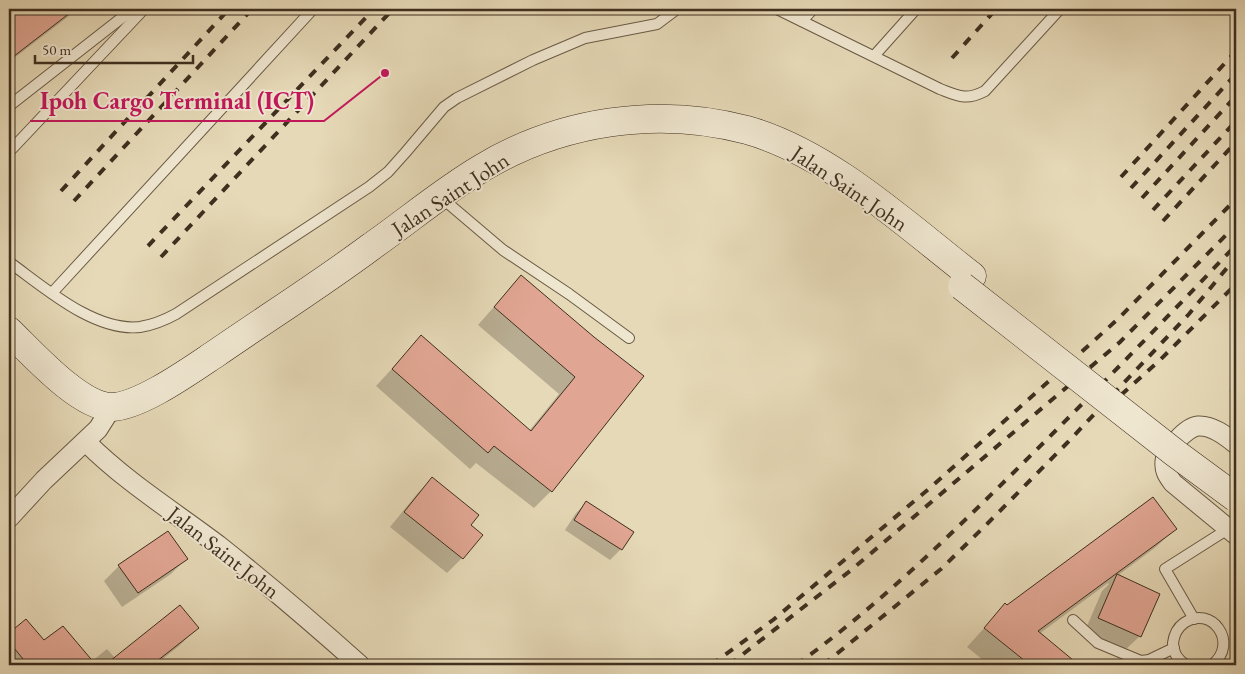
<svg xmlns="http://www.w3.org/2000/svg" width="1245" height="674" font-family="'EB Garamond',serif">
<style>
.shadow{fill:#0003}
.building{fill:#e1a693;stroke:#3f2f1f}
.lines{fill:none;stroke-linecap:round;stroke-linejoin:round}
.lane-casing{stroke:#695a45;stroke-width:12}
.street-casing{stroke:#695a45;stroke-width:21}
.secondary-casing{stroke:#3f2f1f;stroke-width:29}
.lane{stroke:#efe6d0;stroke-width:10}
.street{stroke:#efe6d0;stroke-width:19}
.secondary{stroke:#efe6d0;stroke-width:28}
.rail{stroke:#3f2f1f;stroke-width:4;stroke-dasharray:9 9;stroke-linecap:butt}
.secondary-bridge-casing{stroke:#3f2f1f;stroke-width:29;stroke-linecap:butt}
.secondary-bridge{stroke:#efe6d0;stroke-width:28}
.labels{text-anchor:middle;stroke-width:4;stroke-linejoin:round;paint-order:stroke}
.street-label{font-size:22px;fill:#3f2f1f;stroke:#efe6d0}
.leader{fill:none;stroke:#c2185b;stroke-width:2}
.callout-dot{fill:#c2185b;stroke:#efe6d0;stroke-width:2}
.callout-label{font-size:24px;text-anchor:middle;font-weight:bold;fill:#c2185b;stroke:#efe6d0;stroke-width:4;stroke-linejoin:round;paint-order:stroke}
</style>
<rect width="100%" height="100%" fill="#e6d9b7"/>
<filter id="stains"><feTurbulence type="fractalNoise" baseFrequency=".004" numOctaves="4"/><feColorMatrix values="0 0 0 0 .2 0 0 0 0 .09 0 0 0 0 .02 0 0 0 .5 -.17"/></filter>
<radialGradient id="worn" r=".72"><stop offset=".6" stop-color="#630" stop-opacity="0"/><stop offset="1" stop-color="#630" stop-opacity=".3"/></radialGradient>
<!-- shadow -->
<g class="shadow">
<polygon points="9,9 78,9 9,62"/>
<polygon points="521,276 593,338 551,491 534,508 476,463 470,469 376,386 421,337 529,431 559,394 478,325"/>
<polygon points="1236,382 1236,396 1229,391"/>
<polygon points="432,479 469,526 462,558 447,573 390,527 417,494"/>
<polygon points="586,503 632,532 621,549 610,560 565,530 576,513"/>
<polygon points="1175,529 1156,547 1117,576 1140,636 1124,651 1084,633 1102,591 1109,584 1108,583 1039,634 1077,665 989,665 967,647 1005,605 1007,606"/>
<polygon points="186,559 171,574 122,607 104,581 119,566"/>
<polygon points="26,620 44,642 91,662 107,649 115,658 197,628 179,646 155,665 9,665 9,635"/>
</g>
<!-- building -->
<g class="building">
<polygon points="9,9 75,9 9,60"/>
<polygon points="521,275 594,337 644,376 552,492 494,446 488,453 392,369 421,335 531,431 575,377 494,307"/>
<polygon points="432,477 479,515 471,525 483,535 463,559 404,512"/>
<polygon points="1153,497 1177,529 1038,631 1079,665 1030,665 984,628 1005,603 1007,605"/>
<polygon points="586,501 634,532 622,550 574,520"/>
<polygon points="168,531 188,559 138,593 118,565"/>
<polygon points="1117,574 1160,594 1141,637 1098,618"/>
<polygon points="180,605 199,628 152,665 105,665"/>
<polygon points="26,619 44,640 63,626 96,665 28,665 9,642 9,633"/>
</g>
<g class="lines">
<defs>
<g id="lane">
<path d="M777,9L940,89C958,96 966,101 985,91L1060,9"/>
<polyline points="802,21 813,9"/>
<polyline points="874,56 916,9"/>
<polyline points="9,106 133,9"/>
<polyline points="9,152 144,9"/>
<polyline points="450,205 503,250 569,294 629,338"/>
<path d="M9,262C44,287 94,332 140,327C153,325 165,320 176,314L369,187L388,172L405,153L444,107L457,98L533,60L585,38L657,24L677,9"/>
<polyline points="52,293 313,9"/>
<polyline points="1194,619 1165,569 1228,529"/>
<polyline points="1073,620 1098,643 1141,661 1149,660 1174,648"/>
<path d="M1186,665C1178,660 1173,653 1173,643C1174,635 1177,628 1184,623C1211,604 1240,643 1212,665"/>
</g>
<g id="street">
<path d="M86,442C126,482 173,511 218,545C266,583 314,624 360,665"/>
<path d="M1236,444C1226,436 1212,425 1198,426C1186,427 1165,451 1165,462C1164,471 1168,476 1173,483L1236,535"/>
<polyline points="9,518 44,480 98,429 112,407"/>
</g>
<path id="secondary" d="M9,331C32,353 78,405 110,407C138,408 191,370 215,354C267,318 321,284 372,246C409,220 443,191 482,168C560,121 658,106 747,130C829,153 905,224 972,276"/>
</defs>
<!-- lane casing -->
<use href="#lane" class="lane-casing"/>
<!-- street casing -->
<use href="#street" class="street-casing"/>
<!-- secondary casing -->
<use href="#secondary" class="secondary-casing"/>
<!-- lane -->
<use href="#lane" class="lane"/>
<!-- street -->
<use href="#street" class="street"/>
<!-- secondary -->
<use href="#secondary" class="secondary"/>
<!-- rail -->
<g class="rail">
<polyline points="952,58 996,9"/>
<polyline points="1121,177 1236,51"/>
<polyline points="1131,188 1236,74"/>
<polyline points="61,191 229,9"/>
<polyline points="1142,198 1236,96"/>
<polyline points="74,201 252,9"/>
<polyline points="1153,210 1236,121"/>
<polyline points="1163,221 1236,142"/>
<polyline points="148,246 374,9"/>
<polyline points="161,257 393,9"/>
<polyline points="1121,395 1161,359 1236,284"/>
<polyline points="711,665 773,620 931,487 1118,319 1236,199"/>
<polyline points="729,665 850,571 1120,342 1236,225"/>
<path d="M796,665C873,610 941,544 1009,477C1086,401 1161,324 1236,245"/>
<polyline points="823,665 941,569 988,523 1067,443 1189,314 1236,257"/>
</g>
<defs>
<polyline id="secondary-bridge" points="962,286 1175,453 1236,498"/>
</defs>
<!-- secondary-bridge casing -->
<use href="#secondary-bridge" class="secondary-bridge-casing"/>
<!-- secondary-bridge -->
<use href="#secondary-bridge" class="secondary-bridge"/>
</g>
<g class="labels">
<!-- street labels -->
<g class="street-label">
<text transform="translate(850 188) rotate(34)" y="8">Jalan Saint John</text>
<text transform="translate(450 194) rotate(-33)" y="8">Jalan Saint John</text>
<text transform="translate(224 552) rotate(38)" y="8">Jalan Saint John</text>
</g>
</g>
<!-- callouts -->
<path class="leader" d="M385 73L324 121H30"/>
<circle class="callout-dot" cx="385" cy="73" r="5"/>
<g class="callout-label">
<text x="177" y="109">Ipoh Cargo Terminal (ICT)</text>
</g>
<!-- margin -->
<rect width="1245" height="674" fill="none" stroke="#e6d9b7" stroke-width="30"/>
<rect x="10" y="10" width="1225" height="654" fill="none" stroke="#3f2f1f" stroke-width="2.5"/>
<rect x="15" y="15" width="1215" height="644" fill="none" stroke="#3f2f1f"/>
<!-- scale -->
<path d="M35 55v8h158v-8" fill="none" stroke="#3f2f1f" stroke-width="2.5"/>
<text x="42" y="55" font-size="15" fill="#3f2f1f" stroke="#efe6d0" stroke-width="4" paint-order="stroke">50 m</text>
<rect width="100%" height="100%" filter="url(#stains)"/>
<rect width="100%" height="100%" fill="url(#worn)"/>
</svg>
